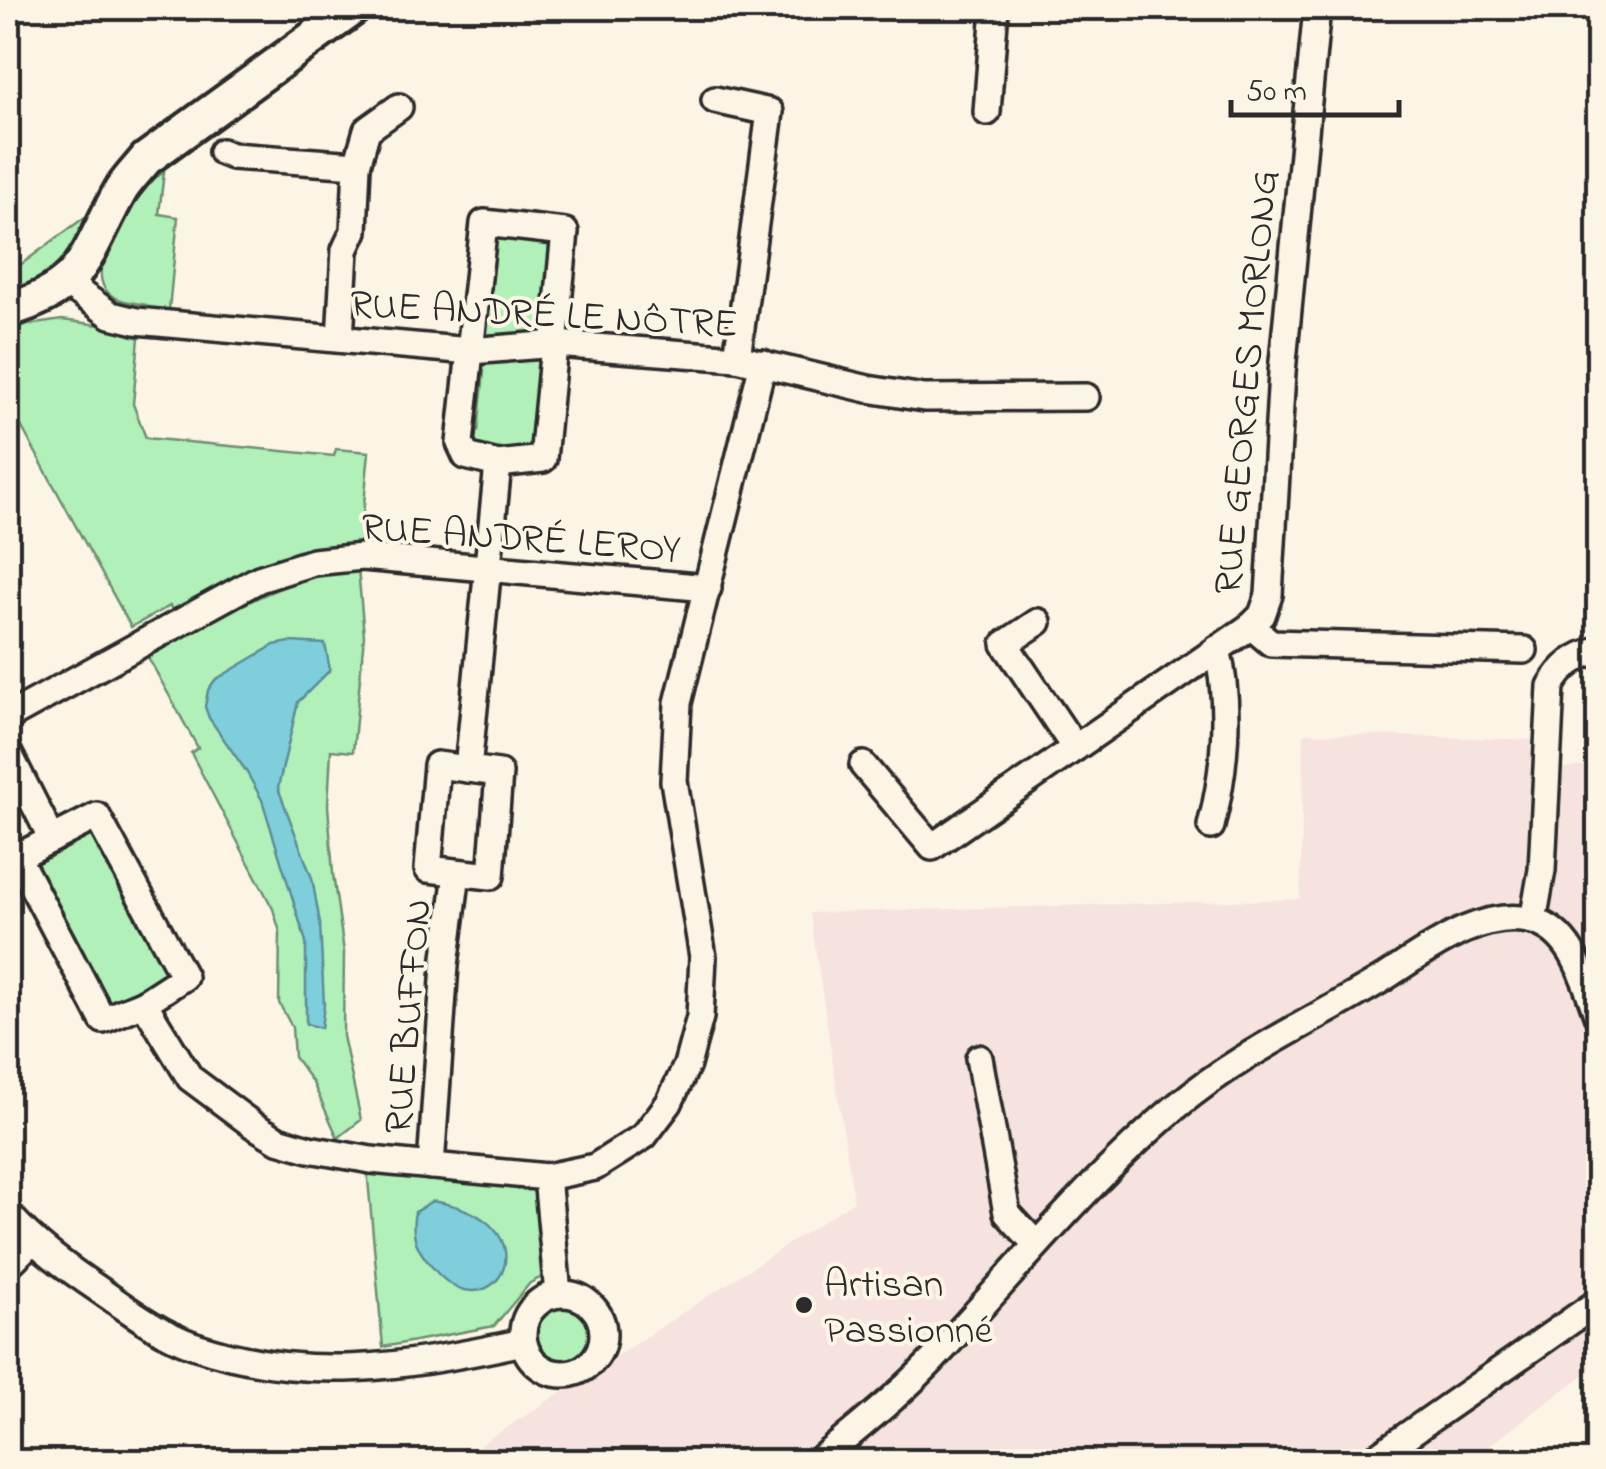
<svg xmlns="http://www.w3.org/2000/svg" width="1606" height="1469" font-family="'Indie Flower',sans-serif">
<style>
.built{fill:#f6e2df}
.green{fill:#b1f0b8;stroke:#6e8e72;stroke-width:2.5}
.water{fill:#7fcedc;stroke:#5d8d95;stroke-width:2.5}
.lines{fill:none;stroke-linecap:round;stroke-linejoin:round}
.minor-casing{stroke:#2b2b2b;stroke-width:32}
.tertiary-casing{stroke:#2b2b2b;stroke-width:40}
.minor{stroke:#fcf5e5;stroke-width:25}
.tertiary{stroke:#fcf5e5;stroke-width:32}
.poi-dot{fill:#2b2b2b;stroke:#fcf5e5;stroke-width:4}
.labels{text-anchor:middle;stroke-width:8;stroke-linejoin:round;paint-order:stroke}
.street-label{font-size:40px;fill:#2b2b2b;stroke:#fcf5e5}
.poi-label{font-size:40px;fill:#2b2b2b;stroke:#fcf5e5;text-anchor:start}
</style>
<rect width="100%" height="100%" fill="#fcf5e5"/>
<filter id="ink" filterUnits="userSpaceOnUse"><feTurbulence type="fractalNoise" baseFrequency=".01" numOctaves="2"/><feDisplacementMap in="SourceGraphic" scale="20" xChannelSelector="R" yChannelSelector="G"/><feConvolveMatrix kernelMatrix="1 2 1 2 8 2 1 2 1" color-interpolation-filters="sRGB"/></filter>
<g filter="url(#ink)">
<!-- built -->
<polygon class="built" points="1304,733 1541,740 1543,771 1598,764 1598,1364 1469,1461 454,1462 854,1201 810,913 1300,899"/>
<!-- green -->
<g class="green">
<path d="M164,172L159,214L178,217L169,310H147V305C123,302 98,299 101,268C118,233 129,193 164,172Z"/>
<polygon points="85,217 89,217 68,264 8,300 8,274"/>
<path d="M490,236L557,241L547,333L500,337L486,335L479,326C493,301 495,264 490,236Z"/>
<polygon points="62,320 99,325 139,338 133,404 146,438 334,456 336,449 369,452 360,546 174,613 170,606 131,627 8,402 8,328"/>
<path d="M528,359L546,362L537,448C514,452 478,458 469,431H478L484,371L475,370L480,361Z"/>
<path d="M358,568L364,636L353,752L331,750L328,805L333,874L344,952L343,1036L361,1120L338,1138L313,1083L294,1057L292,1027L279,1003L280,932L273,909L191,753L198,748L148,657C216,619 280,577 358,568Z"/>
<polygon points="88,831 98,835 105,845 98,850 156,956 163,952 168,963 164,980 109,1006 94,990 101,986 42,880 35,883 32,858"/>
<polygon points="367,1168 532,1183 542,1196 548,1274 530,1283 494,1326 383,1347"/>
<circle cx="561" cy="1333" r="30"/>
</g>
<!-- water -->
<g class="water">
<polygon points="290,642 325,644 330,670 298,702 278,788 312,878 320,923 324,1005 321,1028 306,1024 306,942 262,800 246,771 209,718 205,707 208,690 215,680 274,645"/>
<path d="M432,1201C561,1221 493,1340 433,1268C417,1250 410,1236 415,1212Z"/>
</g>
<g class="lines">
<defs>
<g id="minor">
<polyline points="715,100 770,112 737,358"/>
<polyline points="987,112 995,8"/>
<polyline points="222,152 232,156 357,165 354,231 345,250 340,339"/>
<polyline points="357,165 367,130 399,107"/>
<polygon points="484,223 565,232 543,459 498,464 466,456 460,443"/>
<polyline points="66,283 111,315 136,321 470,351 556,344 737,358 868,389 924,398 1086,397"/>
<polyline points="1038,622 1005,644 1075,748"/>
<polyline points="1251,626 1271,643 1524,650"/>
<polyline points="8,717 259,579 313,562 362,557 708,588"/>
<polyline points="8,752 52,839"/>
<polygon points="437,765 499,773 491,876 428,869"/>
<polyline points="863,765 932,847 1251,626 1262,615 1269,595 1282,372 1317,8"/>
<polyline points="468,769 498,464"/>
<polygon points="97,816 184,977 144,1003 103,1020 17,857"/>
<path d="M1211,826C1225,771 1231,705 1217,649"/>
<path d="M1533,921L1542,870L1551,686C1561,667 1577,655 1598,650"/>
<polyline points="144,1003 190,1078 253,1125 278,1140 309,1149 371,1160 547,1177 595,1167 644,1136 669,1103 687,1065 700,1017 703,957 674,781 678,703 763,363"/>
<polyline points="979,1058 1007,1213 1036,1244"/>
<polyline points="431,1166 445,965 457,873"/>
<polyline points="547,1177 558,1294"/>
<path d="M8,1214C35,1245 67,1268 101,1291C130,1311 159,1333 193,1345C304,1384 411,1367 523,1342"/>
<polyline points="8,1265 32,1241"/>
<circle cx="563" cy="1334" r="40"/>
<path d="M817,1462C860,1426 904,1392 941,1351C1018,1268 1089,1180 1177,1106C1239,1054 1313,1021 1382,979C1423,953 1481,907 1533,921C1574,932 1585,983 1598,1017"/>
<polyline points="1369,1462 1598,1302"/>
</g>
<path id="tertiary" d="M8,310C88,287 85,253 121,190C128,179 138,169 146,159L354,8"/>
</defs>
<!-- minor casing -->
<use href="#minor" class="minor-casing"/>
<!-- tertiary casing -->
<use href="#tertiary" class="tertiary-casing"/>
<!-- minor -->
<use href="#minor" class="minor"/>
<!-- tertiary -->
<use href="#tertiary" class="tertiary"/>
</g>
</g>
<!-- markers -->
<circle class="poi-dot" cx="804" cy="1305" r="10"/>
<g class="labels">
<!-- street labels -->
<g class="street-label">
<text transform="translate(544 312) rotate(3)" y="14">RUE ANDRÉ LE NÔTRE</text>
<text transform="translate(1244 382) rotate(-85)" y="14">RUE GEORGES MORLONG</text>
<text transform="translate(521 536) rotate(4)" y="14">RUE ANDRÉ LEROY</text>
<text transform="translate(406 1016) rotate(-85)" y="14">RUE BUFFON</text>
</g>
<!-- poi labels -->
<g class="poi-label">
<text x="824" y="1296">Artisan<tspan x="824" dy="46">Passionné</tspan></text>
</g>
</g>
<!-- margin -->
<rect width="1606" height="1469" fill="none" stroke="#fcf5e5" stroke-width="40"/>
<rect x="20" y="20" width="1566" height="1429" fill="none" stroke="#2b2b2b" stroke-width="4" filter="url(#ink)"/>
<!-- scale -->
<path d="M1231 100v15h168v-15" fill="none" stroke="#2b2b2b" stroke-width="5"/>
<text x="1246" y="100" font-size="30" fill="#2b2b2b" stroke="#fcf5e5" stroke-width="8" paint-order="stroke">50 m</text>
</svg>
